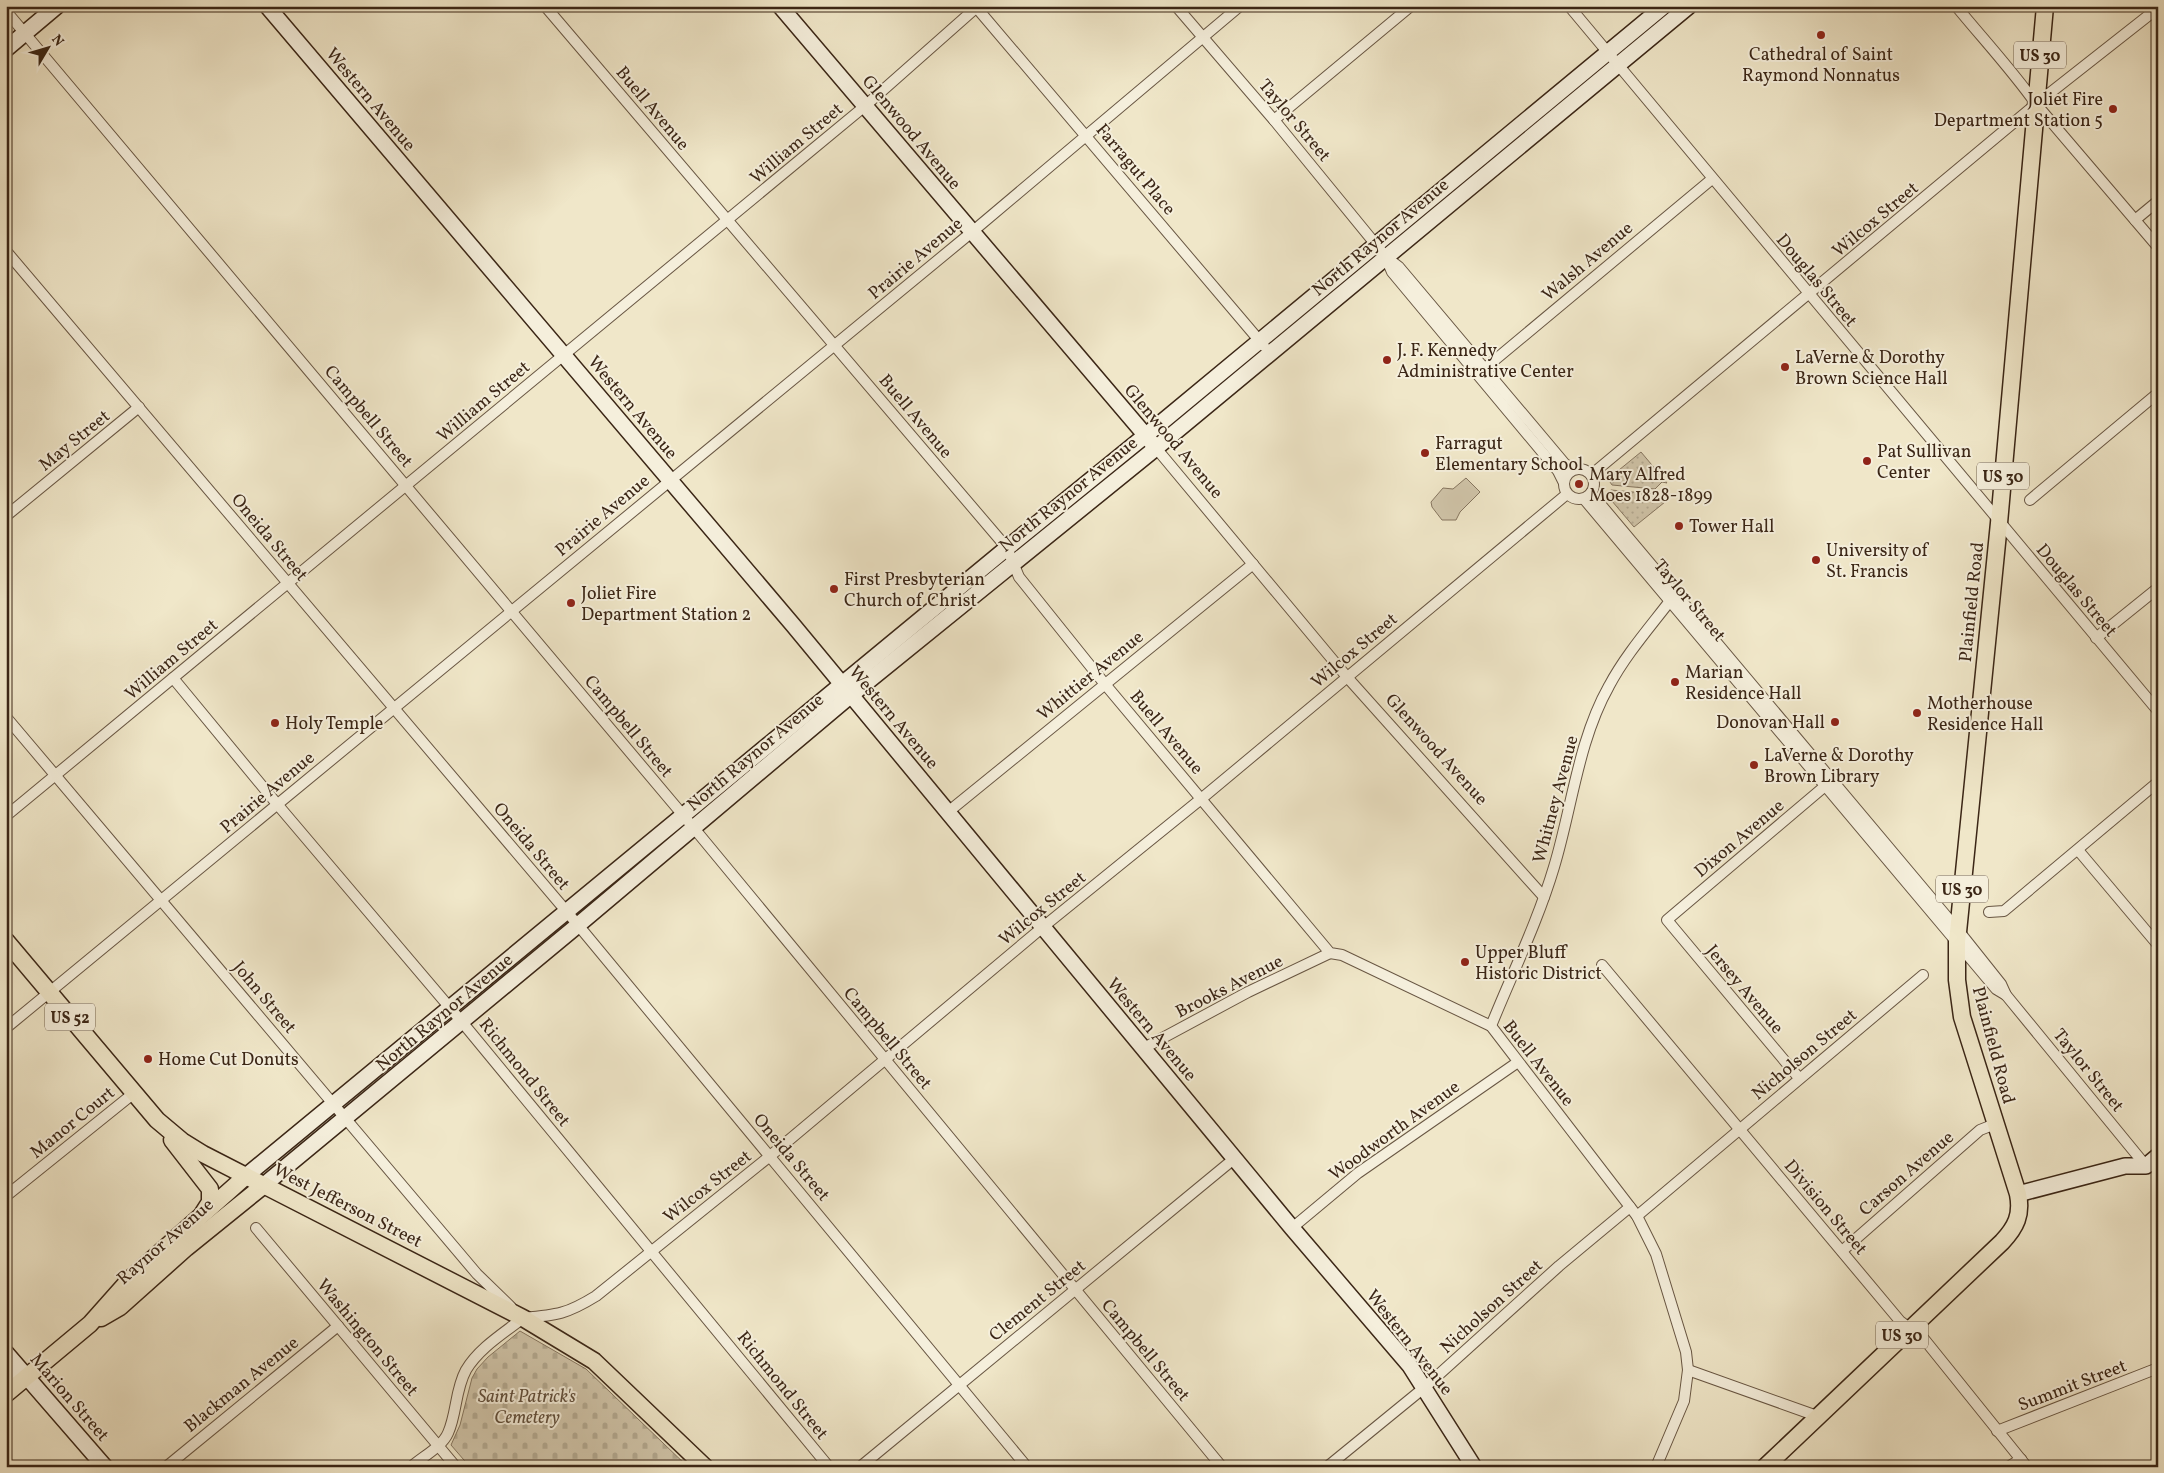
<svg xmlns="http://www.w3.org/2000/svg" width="2164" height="1473" font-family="Vollkorn,serif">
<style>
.green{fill:#d1c6ab;stroke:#867660}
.cemetery{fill:url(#cemetery-stones);stroke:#867660}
.garden{fill:url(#garden-dots);stroke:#867660}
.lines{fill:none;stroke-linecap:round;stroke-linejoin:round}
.street-casing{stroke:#685643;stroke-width:12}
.secondary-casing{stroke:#3b2616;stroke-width:18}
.primary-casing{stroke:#3b2616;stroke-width:19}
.street{stroke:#f5efdc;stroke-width:10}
.secondary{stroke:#f5efdc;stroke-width:15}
.primary{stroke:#f0e7c9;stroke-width:16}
.poi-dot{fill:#8f2418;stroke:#f5efdc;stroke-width:2}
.labels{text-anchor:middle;stroke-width:4;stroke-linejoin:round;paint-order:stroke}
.shield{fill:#f5efdc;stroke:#736251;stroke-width:1}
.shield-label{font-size:16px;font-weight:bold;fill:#3b2616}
.poi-label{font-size:18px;fill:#3b2616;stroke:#f5efdc;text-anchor:start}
.street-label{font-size:18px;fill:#3b2616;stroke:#f5efdc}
.park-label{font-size:18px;font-style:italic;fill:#604e3b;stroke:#f5efdc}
</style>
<defs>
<pattern id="cemetery-stones" width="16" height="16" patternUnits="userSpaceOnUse" patternTransform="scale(1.25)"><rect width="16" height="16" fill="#d1c6ab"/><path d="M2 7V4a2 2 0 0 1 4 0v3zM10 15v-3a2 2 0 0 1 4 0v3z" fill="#b4aa92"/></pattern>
<pattern id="garden-dots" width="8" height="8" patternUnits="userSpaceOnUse" patternTransform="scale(1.25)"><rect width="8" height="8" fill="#d1c6ab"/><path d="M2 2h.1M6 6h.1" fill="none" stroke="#b4aa92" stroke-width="1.8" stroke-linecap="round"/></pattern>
</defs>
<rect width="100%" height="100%" fill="#f0e7c9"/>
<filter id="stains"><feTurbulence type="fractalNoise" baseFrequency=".004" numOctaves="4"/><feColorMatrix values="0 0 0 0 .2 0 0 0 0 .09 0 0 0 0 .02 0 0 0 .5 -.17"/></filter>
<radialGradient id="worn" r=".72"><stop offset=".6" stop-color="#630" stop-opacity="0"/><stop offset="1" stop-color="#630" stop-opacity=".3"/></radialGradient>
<!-- green -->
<polygon class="green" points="1466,478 1480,492 1460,512 1456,520 1442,520 1432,507 1431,502 1443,488 1453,489"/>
<!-- cemetery -->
<polygon class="cemetery" points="520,1331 586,1369 688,1467 470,1467 451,1445 460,1425 472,1378 477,1369 488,1357"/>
<!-- garden -->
<g class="garden">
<polygon points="1641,452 1667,483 1662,482 1655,489 1612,485 1608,479"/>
<polygon points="1611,490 1655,494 1658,499 1665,502 1634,527 1606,494"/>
</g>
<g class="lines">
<defs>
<g id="street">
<polyline points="545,6 1007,548 1019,577 1104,683 1330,953 1342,955 1491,1026 1637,1216 1656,1254 1686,1352 1688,1370 1684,1401 1656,1467"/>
<polyline points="1176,6 1274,120 1386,257 1399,267 1565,464 1575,469"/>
<polyline points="1569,6 2158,711"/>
<path d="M1956,6C1983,39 2012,70 2036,104L2158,247"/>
<polyline points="976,7 1264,346"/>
<polyline points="6,11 693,827 1222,1467"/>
<polyline points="1274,120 1411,6"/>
<polyline points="2135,220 2158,201"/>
<polyline points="6,251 578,925 1027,1467"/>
<polyline points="1386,258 1392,272 1558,471 1564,483"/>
<polyline points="1484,369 1712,179"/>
<polyline points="1156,448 1347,677 1544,897"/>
<circle cx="1579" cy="484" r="15"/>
<polyline points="1591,475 2036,104 2158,8"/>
<polyline points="1591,493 1958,930 2001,984 2006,995 2146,1166"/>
<polyline points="1584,499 1996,989 2006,995"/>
<polyline points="2030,500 2158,393"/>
<polyline points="6,516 139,407"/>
<polyline points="2096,638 2158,588"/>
<polyline points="173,678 277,804 462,1022 829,1467"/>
<polyline points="6,717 477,1274 511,1307"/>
<polyline points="948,812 1253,564"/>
<polyline points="6,816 865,106 978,6"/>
<polyline points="2078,850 2158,945"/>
<polyline points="1989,912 2004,911 2158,782"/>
<polyline points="1602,965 1900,1321 1924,1339 2027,1467"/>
<path d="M1491,1026C1512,974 1538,921 1554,867C1572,808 1578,741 1609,686C1626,654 1651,626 1673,597"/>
<polyline points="6,1028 972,232 1240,6"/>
<polyline points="1144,1048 1248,992 1330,953"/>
<polyline points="1799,1078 1667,920 1831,781"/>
<polyline points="6,1196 134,1093"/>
<polyline points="1637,1216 1923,975"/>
<polyline points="256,1228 456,1467"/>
<polyline points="1292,1228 1358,1173 1518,1062"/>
<polyline points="1842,1251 1980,1130 1995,1124"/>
<path d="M524,1318C557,1315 567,1314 596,1296L770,1156L1043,927L1201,799L1567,494"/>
<polyline points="1688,1370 1817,1416"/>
<polyline points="6,1375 28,1376"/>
<polyline points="1997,1431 2158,1368"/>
<polyline points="166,1467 338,1326"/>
<path d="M411,1467C422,1457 442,1447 448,1433C457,1413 455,1390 466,1370C479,1348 504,1333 523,1318"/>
<polyline points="860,1467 1235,1158"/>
<polyline points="1327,1467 1425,1387 1559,1266 1630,1207"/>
<polyline points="2008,1467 2021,1459"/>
</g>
<g id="secondary">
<polyline points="267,6 793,625 1292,1228 1410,1366 1474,1467"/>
<polyline points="780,6 1152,443"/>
<polyline points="6,49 57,6"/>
<polyline points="246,1176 1007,548 1162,422 1664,6"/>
<polyline points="264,1185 578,925 851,695 1156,448 1689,6"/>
<polyline points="2018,1194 2125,1166 2146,1166 2158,1156"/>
<polyline points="6,1353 105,1467"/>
</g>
<g id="primary">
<polyline points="6,941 157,1120 182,1141 203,1154 523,1318 594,1361 705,1467"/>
<polyline points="172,1140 210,1189 210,1202 203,1213"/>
<polyline points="101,1318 120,1307 186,1248 264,1185"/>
<polyline points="6,1394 90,1324 130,1279 246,1176"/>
<path d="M1765,1467L2002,1242C2016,1227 2022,1215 2018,1194L1962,1017L1957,980V942L1999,523L2045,6"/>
</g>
</defs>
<!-- street casing -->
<use href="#street" class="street-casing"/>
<!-- secondary casing -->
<use href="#secondary" class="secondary-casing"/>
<!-- primary casing -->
<use href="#primary" class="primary-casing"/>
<!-- street -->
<use href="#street" class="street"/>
<!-- secondary -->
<use href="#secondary" class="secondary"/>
<!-- primary -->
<use href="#primary" class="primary"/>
</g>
<!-- markers -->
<g class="poi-dot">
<circle cx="1821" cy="35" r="5"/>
<circle cx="2113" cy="109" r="5"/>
<circle cx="1387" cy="360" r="5"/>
<circle cx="1785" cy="367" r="5"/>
<circle cx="1425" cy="453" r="5"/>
<circle cx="1867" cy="461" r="5"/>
<circle cx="1579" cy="484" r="5"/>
<circle cx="1679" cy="526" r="5"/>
<circle cx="1816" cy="560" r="5"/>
<circle cx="834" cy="589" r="5"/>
<circle cx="571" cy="603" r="5"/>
<circle cx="1675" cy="682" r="5"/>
<circle cx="1917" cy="713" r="5"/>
<circle cx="1835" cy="722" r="5"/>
<circle cx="275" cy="723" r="5"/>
<circle cx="1754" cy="765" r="5"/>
<circle cx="1465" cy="962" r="5"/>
<circle cx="148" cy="1059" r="5"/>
</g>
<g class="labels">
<!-- shield labels -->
<g class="shield">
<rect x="2014" y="41.5" width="52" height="27" rx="4"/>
<rect x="1977" y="462.5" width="52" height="27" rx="4"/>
<rect x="1936" y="875.5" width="52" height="27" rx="4"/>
<rect x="45" y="1003.5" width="50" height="27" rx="4"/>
<rect x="1876" y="1321.5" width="52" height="27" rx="4"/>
</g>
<g class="shield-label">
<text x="2040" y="61">US 30</text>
<text x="2003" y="482">US 30</text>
<text x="1962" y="895">US 30</text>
<text x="70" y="1023">US 52</text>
<text x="1902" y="1341">US 30</text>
</g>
<!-- poi labels -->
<g class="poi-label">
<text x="1821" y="60" text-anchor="middle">Cathedral of Saint<tspan x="1821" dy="21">Raymond Nonnatus</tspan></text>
<text x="2103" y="105" text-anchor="end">Joliet Fire<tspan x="2103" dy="21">Department Station 5</tspan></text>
<text x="1397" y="356">J. F. Kennedy<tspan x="1397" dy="21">Administrative Center</tspan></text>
<text x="1795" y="363">LaVerne &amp; Dorothy<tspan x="1795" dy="21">Brown Science Hall</tspan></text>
<text x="1435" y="449">Farragut<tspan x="1435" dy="21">Elementary School</tspan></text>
<text x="1877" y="457">Pat Sullivan<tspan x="1877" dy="21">Center</tspan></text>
<text x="1589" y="480">Mary Alfred<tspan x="1589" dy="21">Moes 1828-1899</tspan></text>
<text x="1689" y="532">Tower Hall</text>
<text x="1826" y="556">University of<tspan x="1826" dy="21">St. Francis</tspan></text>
<text x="844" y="585">First Presbyterian<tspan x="844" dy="21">Church of Christ</tspan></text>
<text x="581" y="599">Joliet Fire<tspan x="581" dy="21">Department Station 2</tspan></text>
<text x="1685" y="678">Marian<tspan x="1685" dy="21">Residence Hall</tspan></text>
<text x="1927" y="709">Motherhouse<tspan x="1927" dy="21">Residence Hall</tspan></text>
<text x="1825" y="728" text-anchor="end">Donovan Hall</text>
<text x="285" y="729">Holy Temple</text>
<text x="1764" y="761">LaVerne &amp; Dorothy<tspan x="1764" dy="21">Brown Library</tspan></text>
<text x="1475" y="958">Upper Bluff<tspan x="1475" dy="21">Historic District</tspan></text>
<text x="158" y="1065">Home Cut Donuts</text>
</g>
<!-- street labels -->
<g class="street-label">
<text transform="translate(371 99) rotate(50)" y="6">Western Avenue</text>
<text transform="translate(653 108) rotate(50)" y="6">Buell Avenue</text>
<text transform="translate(1295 120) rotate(50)" y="6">Taylor Street</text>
<text transform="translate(912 132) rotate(50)" y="6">Glenwood Avenue</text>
<text transform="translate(796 143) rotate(-40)" y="6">William Street</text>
<text transform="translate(1136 169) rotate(50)" y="6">Farragut Place</text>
<text transform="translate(1875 219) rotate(-40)" y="6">Wilcox Street</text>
<text transform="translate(1380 237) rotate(-40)" y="6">North Raynor Avenue</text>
<text transform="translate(915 258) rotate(-40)" y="6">Prairie Avenue</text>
<text transform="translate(1587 261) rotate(-40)" y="6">Walsh Avenue</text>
<text transform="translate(1817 280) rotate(50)" y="6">Douglas Street</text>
<text transform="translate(483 401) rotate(-40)" y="6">William Street</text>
<text transform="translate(633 407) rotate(50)" y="6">Western Avenue</text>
<text transform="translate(369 416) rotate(50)" y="6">Campbell Street</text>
<text transform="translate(916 416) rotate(50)" y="6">Buell Avenue</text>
<text transform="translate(74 440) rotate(-39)" y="6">May Street</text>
<text transform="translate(1174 441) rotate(50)" y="6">Glenwood Avenue</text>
<text transform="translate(1068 494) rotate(-39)" y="6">North Raynor Avenue</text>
<text transform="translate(602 515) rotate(-40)" y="6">Prairie Avenue</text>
<text transform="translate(270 537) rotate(50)" y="6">Oneida Street</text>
<text transform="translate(2077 590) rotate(50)" y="6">Douglas Street</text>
<text transform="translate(1690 600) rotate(50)" y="6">Taylor Street</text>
<text transform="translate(1971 602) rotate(-84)" y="6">Plainfield Road</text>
<text transform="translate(1354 650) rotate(-40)" y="6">Wilcox Street</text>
<text transform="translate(171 659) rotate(-40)" y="6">William Street</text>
<text transform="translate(1090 675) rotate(-39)" y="6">Whittier Avenue</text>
<text transform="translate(894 717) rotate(50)" y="6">Western Avenue</text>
<text transform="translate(629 726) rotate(50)" y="6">Campbell Street</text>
<text transform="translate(1167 732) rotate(50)" y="6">Buell Avenue</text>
<text transform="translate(1437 749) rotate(48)" y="6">Glenwood Avenue</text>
<text transform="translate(755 752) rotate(-40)" y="6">North Raynor Avenue</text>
<text transform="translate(267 792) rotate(-40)" y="6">Prairie Avenue</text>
<text transform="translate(1555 799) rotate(-75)" y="6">Whitney Avenue</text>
<text transform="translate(1739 838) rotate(-40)" y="6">Dixon Avenue</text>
<text transform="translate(532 846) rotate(50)" y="6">Oneida Street</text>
<text transform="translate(1042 908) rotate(-39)" y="6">Wilcox Street</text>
<text transform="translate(1229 986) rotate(-27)" y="6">Brooks Avenue</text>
<text transform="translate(1745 989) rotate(50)" y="6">Jersey Avenue</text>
<text transform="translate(265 997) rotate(50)" y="6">John Street</text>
<text transform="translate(444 1012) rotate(-40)" y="6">North Raynor Avenue</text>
<text transform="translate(1152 1029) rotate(50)" y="6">Western Avenue</text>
<text transform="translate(888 1038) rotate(50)" y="6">Campbell Street</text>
<text transform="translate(1994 1045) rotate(75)" y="6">Plainfield Road</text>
<text transform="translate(1804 1054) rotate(-40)" y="6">Nicholson Street</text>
<text transform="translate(1539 1063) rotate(52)" y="6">Buell Avenue</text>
<text transform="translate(2089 1070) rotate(51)" y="6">Taylor Street</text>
<text transform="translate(525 1072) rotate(51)" y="6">Richmond Street</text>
<text transform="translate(72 1122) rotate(-39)" y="6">Manor Court</text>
<text transform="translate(1394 1130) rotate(-36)" y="6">Woodworth Avenue</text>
<text transform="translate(792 1157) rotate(50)" y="6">Oneida Street</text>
<text transform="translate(1906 1173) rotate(-41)" y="6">Carson Avenue</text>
<text transform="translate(707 1186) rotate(-38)" y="6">Wilcox Street</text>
<text transform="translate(348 1205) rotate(27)" y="6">West Jefferson Street</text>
<text transform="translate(1826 1207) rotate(50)" y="6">Division Street</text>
<text transform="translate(165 1241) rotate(-41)" y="6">Raynor Avenue</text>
<text transform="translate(1037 1300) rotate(-39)" y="6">Clement Street</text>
<text transform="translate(1491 1306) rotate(-42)" y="6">Nicholson Street</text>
<text transform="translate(368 1337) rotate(50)" y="6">Washington Street</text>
<text transform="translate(1410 1342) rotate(52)" y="6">Western Avenue</text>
<text transform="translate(1146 1350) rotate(50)" y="6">Campbell Street</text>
<text transform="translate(241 1384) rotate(-39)" y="6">Blackman Avenue</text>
<text transform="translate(783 1385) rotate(51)" y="6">Richmond Street</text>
<text transform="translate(2072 1385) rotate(-21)" y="6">Summit Street</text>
<text transform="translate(70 1397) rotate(49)" y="6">Marion Street</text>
</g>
<!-- park labels -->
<g class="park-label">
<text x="527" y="1402">Saint Patrick's<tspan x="527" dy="21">Cemetery</tspan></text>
</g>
</g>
<!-- margin -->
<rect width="2164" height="1473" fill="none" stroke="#f0e7c9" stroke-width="25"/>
<rect x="8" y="8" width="2149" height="1458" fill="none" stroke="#3b2616" stroke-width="2.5"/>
<rect x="12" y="12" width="2139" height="1448" fill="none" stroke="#3b2616"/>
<!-- north arrow -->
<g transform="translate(48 48) rotate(52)" stroke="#f5efdc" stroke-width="4" paint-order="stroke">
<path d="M0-4L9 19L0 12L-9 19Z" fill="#3b2616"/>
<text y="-8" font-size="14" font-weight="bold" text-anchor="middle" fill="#3b2616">N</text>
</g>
<rect width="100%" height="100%" filter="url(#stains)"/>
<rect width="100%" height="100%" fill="url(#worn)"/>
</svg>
